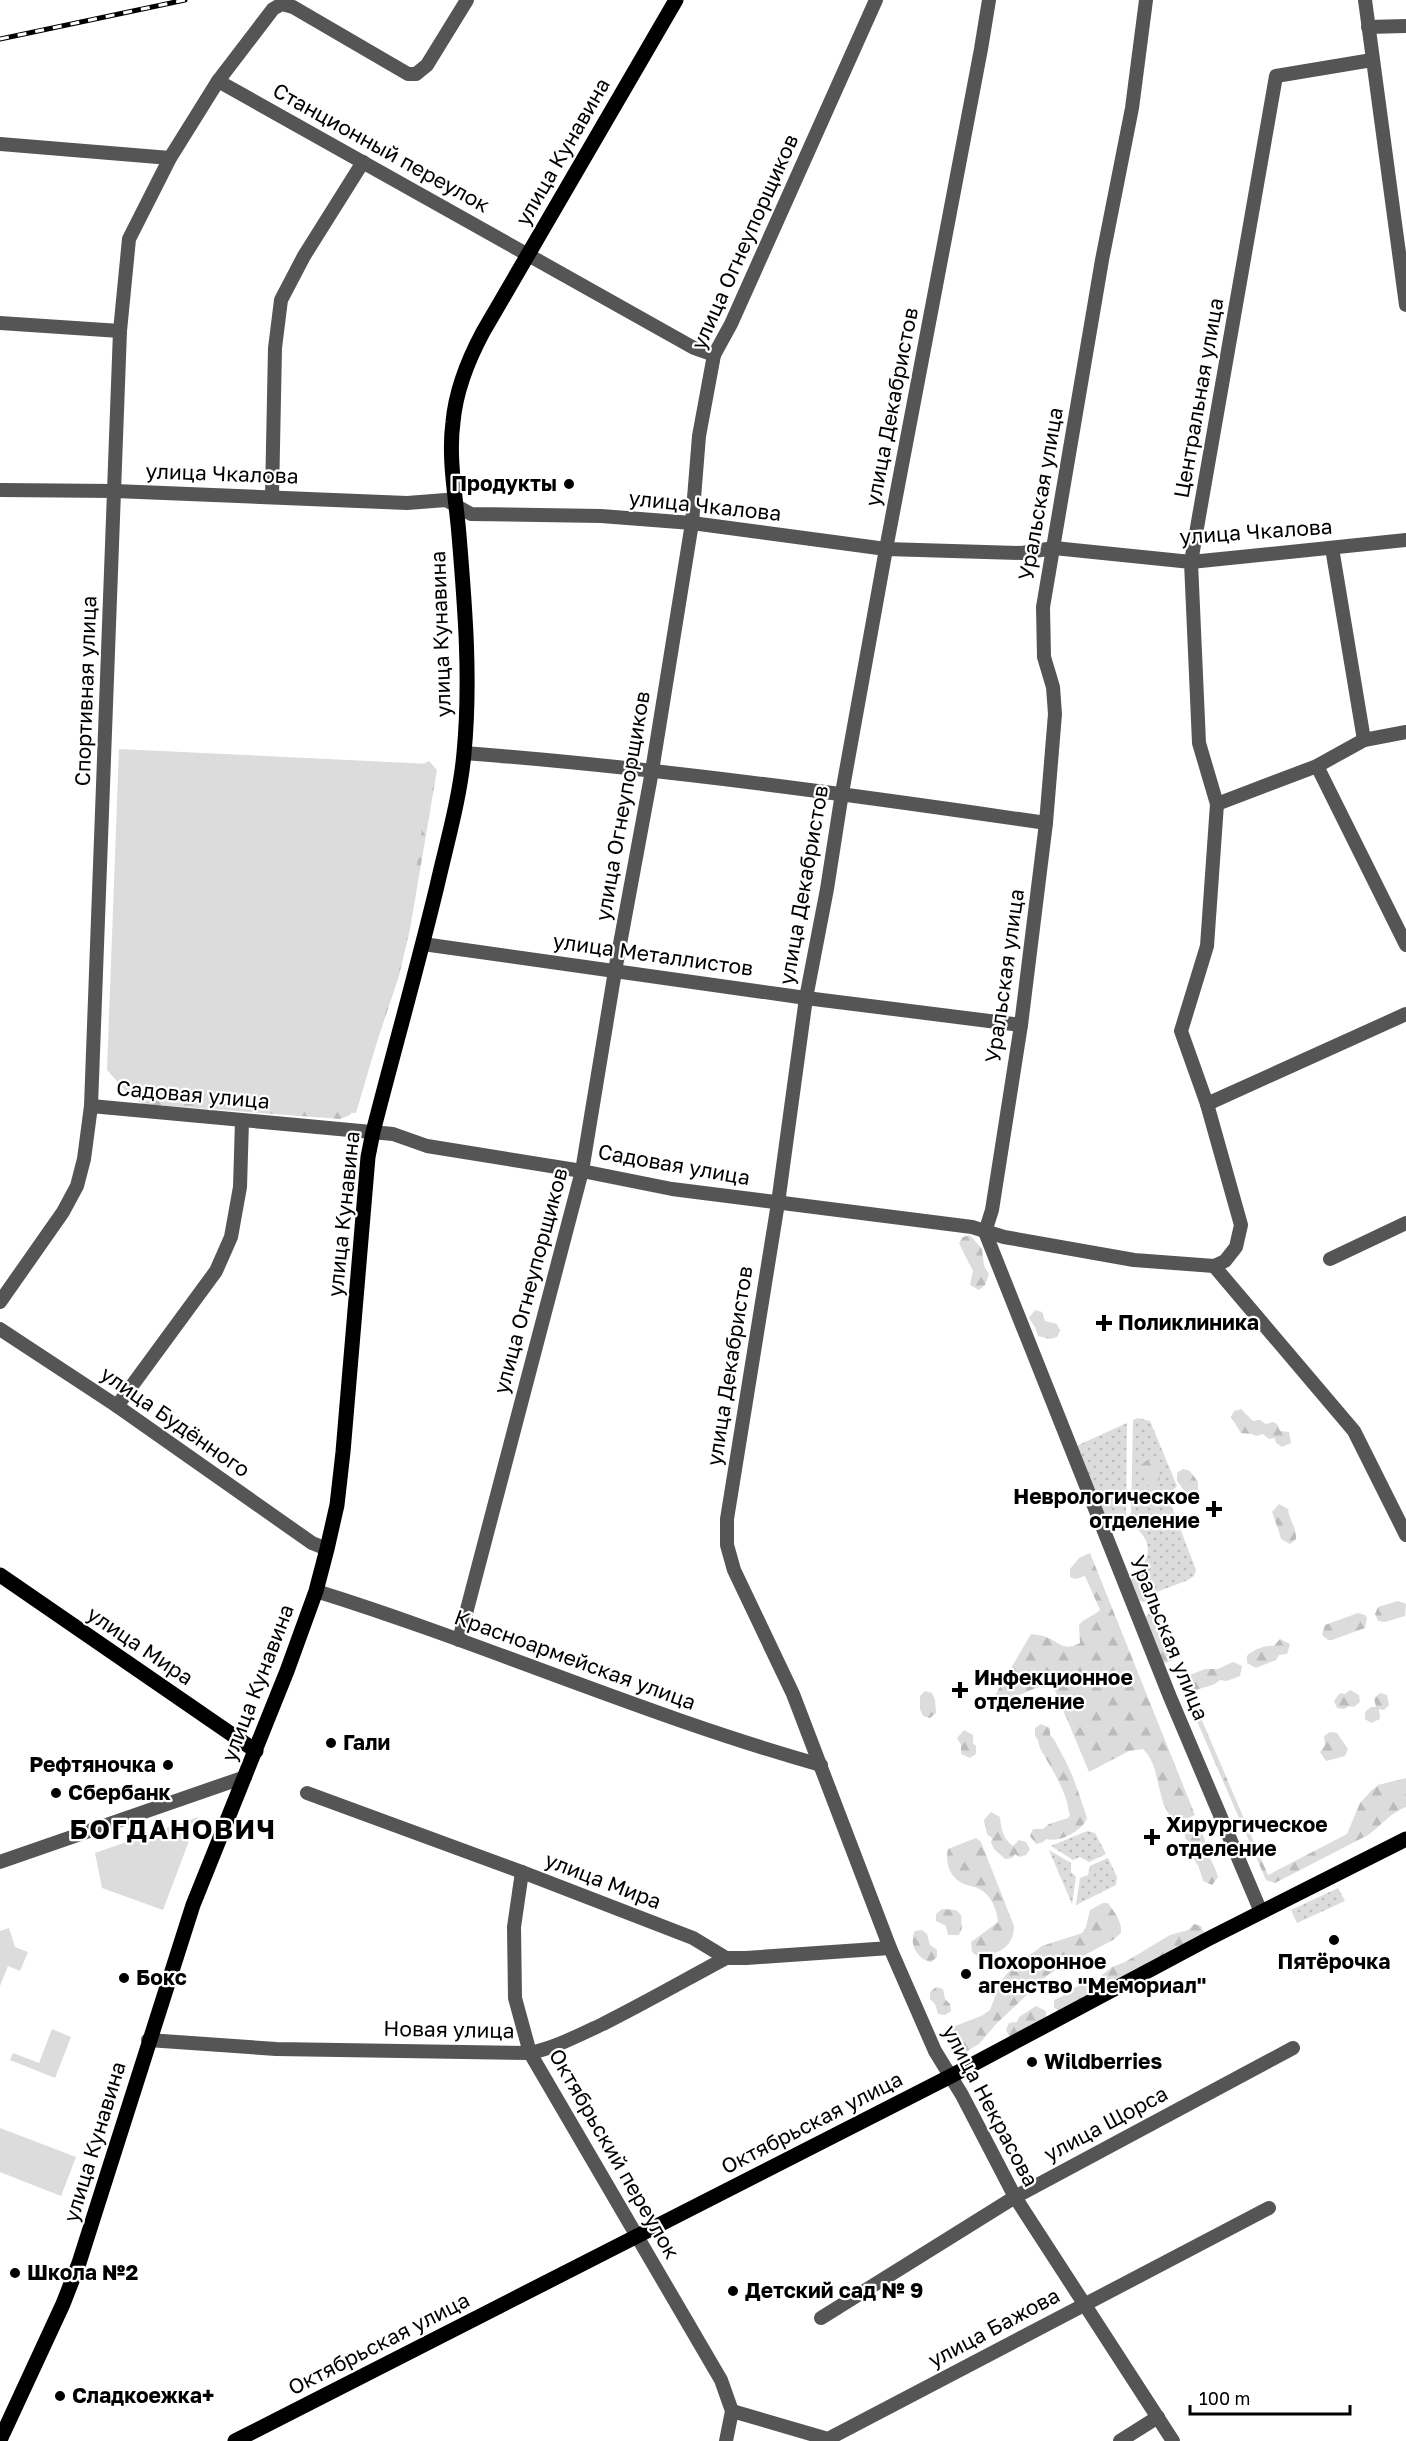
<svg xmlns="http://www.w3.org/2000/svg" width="1406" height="2441" font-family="'Golos Text',sans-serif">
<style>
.grass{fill:url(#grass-dots)}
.forest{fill:url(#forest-firs)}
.park{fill:#dcdcdc}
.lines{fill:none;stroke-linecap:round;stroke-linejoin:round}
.minor{stroke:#555;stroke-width:14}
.major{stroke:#000;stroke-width:15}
.rail-casing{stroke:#000;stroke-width:5}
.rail{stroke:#fff;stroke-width:3;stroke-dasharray:9;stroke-linecap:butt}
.poi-dot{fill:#000;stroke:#fff;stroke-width:2}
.labels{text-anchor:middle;stroke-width:4.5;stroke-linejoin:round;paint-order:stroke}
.street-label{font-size:21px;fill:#000;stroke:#fff}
.poi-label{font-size:21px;font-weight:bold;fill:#000;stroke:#fff;text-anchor:start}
.district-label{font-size:27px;font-weight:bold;letter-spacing:1.5px;fill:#000;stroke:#fff}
</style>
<defs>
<pattern id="grass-dots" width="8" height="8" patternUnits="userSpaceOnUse" patternTransform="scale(1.5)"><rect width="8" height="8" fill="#dcdcdc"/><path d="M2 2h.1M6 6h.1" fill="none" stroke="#bbb" stroke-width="1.8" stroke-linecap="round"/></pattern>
<pattern id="forest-firs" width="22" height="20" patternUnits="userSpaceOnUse" patternTransform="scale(1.5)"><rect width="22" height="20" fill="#dcdcdc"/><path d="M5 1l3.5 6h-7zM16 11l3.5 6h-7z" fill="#bbb"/></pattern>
</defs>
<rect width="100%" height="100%" fill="#fff"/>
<!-- grass -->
<g class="grass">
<path d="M1138,1418L1150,1421L1177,1486L1168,1497L1196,1570L1194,1576L1188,1580L1139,1599L1130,1579C1151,1563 1156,1540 1131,1525L1133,1420Z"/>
<polygon points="1127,1423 1126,1522 1107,1529 1074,1447"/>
<polygon points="1087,1831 1095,1833 1106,1854 1089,1862 1080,1857 1073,1860 1051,1846"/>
<polygon points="1049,1850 1071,1863 1071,1872 1076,1877 1072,1904"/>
<polygon points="1108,1858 1117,1877 1116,1885 1076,1905 1080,1878 1088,1875 1090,1866"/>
<polygon points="1338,1888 1345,1901 1297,1923 1291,1910"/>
</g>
<!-- forest -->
<g class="forest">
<polygon points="429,761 437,770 410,929 399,976 355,1107 350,1115 340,1119 143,1104 138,1101 149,1094 418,767"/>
<path d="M970,1235L982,1249L984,1266L989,1274L985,1285L979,1290L970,1285L973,1270C971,1268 961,1247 959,1243L963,1237Z"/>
<polygon points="1035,1310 1042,1312 1045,1321 1057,1324 1060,1331 1057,1337 1050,1339 1038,1336 1035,1327 1029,1318"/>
<polygon points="1241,1409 1253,1421 1260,1420 1266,1424 1273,1422 1277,1424 1280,1431 1289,1432 1291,1443 1282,1447 1276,1443 1275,1438 1269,1439 1263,1434 1256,1436 1252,1434 1241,1433 1231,1417 1234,1411"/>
<polygon points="1147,1460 1154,1462 1160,1475 1159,1484 1163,1491 1157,1499 1148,1495 1149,1486 1141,1472 1141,1465"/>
<polygon points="1183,1469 1190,1471 1198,1482 1198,1490 1202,1497 1195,1505 1186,1501 1186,1493 1177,1481 1177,1473"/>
<path d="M1279,1504L1288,1509C1289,1519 1297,1529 1296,1539L1290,1544L1281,1539C1279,1530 1275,1521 1272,1512Z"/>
<path d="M1090,1553L1195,1815L1177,1823C1154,1805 1163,1768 1143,1749L1129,1751L1089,1772L1054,1688L1045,1684L999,1704L994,1697L1031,1634C1036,1635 1042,1635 1046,1637C1062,1643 1062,1652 1080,1643L1079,1625C1085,1618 1093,1616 1100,1610L1085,1576L1075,1579L1070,1577V1569L1079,1558Z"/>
<polygon points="1139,1573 1144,1577 1154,1577 1157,1583 1150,1592 1150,1597 1144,1602 1137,1600 1135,1589 1129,1581 1132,1575"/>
<polygon points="1398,1601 1406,1604 1405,1616 1385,1622 1378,1621 1375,1614 1378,1607"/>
<polygon points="1150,1613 1159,1618 1169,1642 1169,1649 1173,1653 1173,1660 1163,1664 1144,1618"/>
<polygon points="1358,1613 1365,1615 1367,1618 1365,1628 1332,1640 1328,1640 1322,1635 1325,1625"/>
<path d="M1280,1639L1290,1644L1287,1654L1279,1655L1276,1660L1256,1668L1247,1663V1656C1252,1650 1266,1645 1274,1646Z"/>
<path d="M1233,1662L1242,1666L1240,1676L1227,1681L1220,1680C1213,1687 1201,1687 1192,1692L1183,1687L1185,1677L1205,1669H1218Z"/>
<polygon points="1350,1690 1359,1695 1360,1702 1354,1707 1349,1706 1344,1709 1337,1708 1334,1701 1340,1693 1345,1694"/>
<polygon points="925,1691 932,1693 935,1700 936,1713 930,1718 923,1716 920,1709 920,1696"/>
<polygon points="1380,1693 1387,1695 1389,1705 1384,1710 1379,1709 1380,1719 1371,1723 1365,1719 1365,1712 1371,1707 1376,1707 1374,1698"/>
<path d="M1198,1711L1268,1875L1347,1834L1360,1803L1370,1792L1378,1785L1406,1778V1807C1390,1813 1382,1825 1368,1835L1275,1883L1266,1880L1193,1712Z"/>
<path d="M1041,1724L1050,1728V1735C1055,1739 1057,1746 1060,1751C1073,1773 1079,1794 1087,1818C1082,1831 1060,1843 1046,1839L1043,1842L1036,1844L1030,1836L1033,1829H1043L1049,1824L1068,1818L1070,1815C1068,1810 1068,1806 1067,1802C1062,1785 1051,1767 1042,1752C1038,1746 1040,1741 1035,1736V1728Z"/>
<polygon points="964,1730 973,1735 973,1743 976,1746 976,1754 970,1758 961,1754 961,1745 957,1738"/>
<polygon points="1330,1732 1337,1733 1348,1749 1345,1756 1326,1761 1320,1752 1325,1745 1324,1736"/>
<path d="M991,1812L1000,1817C1001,1828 1003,1839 1013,1846L1019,1840L1026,1842L1030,1849L1026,1855L1019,1857L1015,1854L1012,1858L1005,1859L994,1849L991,1843L992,1838L987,1834L984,1820Z"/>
<path d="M1195,1826C1209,1836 1203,1848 1211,1860C1214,1866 1216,1870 1218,1877L1212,1885L1203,1881L1199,1867L1192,1856L1190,1843L1185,1838V1831Z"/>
<path d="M976,1838L981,1842L1014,1926C1014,1946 1000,1953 982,1957L977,1956L972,1952L971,1942L998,1922C997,1912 993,1899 984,1892C978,1886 969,1887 962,1883C949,1876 945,1862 948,1849Z"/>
<path d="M1103,1903H1108C1115,1913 1122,1921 1121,1933L1113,1940L1049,1974L996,2024L979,2044L964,2053L952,2049L948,2037L955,2026L981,2016L990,2010L1001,1981L1010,1970L1042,1946L1082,1933L1086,1927L1090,1910Z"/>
<polygon points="942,1909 956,1910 961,1915 962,1928 959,1935 948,1935 946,1926 936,1921 936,1914"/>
<polygon points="1194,1924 1201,1926 1204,1933 1059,2012 1054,2007 1054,2000 1063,1996 1065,1991 1096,1980 1112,1967 1125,1962 1170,1935 1188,1930"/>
<path d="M922,1930L927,1934L930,1945L937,1950V1957L931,1962C918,1960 908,1943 915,1931Z"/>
<polygon points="936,1987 943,1989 945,1999 950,2004 951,2011 945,2015 938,2014 935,2004 930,1999 930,1992"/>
<polygon points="1036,2006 1046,2011 1046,2018 1012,2038 1009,2036 1006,2030 1009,2023 1017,2022 1019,2017"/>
</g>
<!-- park -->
<g class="park">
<polygon points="119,749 431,764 406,943 356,1113 131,1097 107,1070"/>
<polygon points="198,1817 163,1910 102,1888 95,1853"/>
<polygon points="9,1928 15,1947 28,1952 20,1971 8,1966 0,1986 0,1931"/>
<polygon points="52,2029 71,2037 55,2078 10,2060 13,2053 39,2063"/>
<polygon points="0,2128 76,2157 61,2196 0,2172"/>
</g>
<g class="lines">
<!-- minor -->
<g class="minor">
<polyline points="989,0 981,49 886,549 842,793 827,889 806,998 778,1203 727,1519 727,1545 734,1570 793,1694 890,1948 935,2051 962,2095 1015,2197 1173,2441"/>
<polyline points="1146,0 1132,108 1102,260 1043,607 1044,657 1053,687 1055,714 1046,823 1021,1025 992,1210 985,1232 1170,1697 1261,1912"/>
<polyline points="1365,0 1406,305"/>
<polyline points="1368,27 1406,26"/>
<polyline points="218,81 694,348 714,355"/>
<polyline points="0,144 170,158"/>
<polyline points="0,323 120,331"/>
<polyline points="0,490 115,491 407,503 446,500 471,514 601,516 692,523 886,549 1022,553 1054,548 1191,562 1406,540"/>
<polyline points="272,496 275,348 281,300 304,256 363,162"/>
<polyline points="1332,548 1364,740"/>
<path d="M464,753C659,768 853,795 1046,823"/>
<polyline points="1317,766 1406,945"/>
<polyline points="1217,804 1317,766 1364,740 1406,732"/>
<polyline points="423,944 806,998 1021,1025"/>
<polyline points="1207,1104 1406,1014"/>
<polyline points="91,1106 393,1134 427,1146 582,1171 672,1189 972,1227 1004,1237 1134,1260 1214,1266 1225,1261 1236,1247 1241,1225 1207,1104 1181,1031 1207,946 1217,804 1199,743 1191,562 1276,76 1372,60"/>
<polyline points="1330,1259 1406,1223"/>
<polyline points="1214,1266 1354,1431 1406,1535"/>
<polyline points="0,1302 63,1212 77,1186 84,1159 91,1106 120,331 129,239 170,158 218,81 273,9 282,4 293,7 408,74 416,74 427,65 467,0"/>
<polyline points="0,1329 117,1406 312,1543 327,1549"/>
<polyline points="117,1406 216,1271 231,1237 240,1187 242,1121"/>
<path d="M316,1591C486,1644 649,1717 821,1765"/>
<polyline points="459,1640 582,1171 615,971 652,771 692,523 699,436 714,355 731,324 876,0"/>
<polyline points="307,1793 522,1872 693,1938 726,1958 746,1958 890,1948"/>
<polyline points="0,1862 245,1777"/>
<polyline points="522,1872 514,1927 515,1998 530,2053 721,2380 732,2411 726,2441"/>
<path d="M148,2040L276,2049L530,2053C557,2047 579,2035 603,2024C645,2003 685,1980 726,1958"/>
<polyline points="821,2318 1015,2197 1293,2048"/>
<polyline points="732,2411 828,2439 1269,2208"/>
<polyline points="1120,2441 1158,2417"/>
</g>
<!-- major -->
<g class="major">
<polyline points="0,1575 256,1751"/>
<path d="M0,2440L63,2304L79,2263L193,1905L287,1671L316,1591L327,1549L337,1505L343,1452L368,1157L373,1132C394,1050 417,969 437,886C447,842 460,798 464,753C471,680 465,607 459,535C456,498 448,459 453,422C456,389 468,360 483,332L676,0"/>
<polyline points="235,2441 951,2076 1208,1939 1406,1839"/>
</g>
<defs>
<polyline id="rail" points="0,39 185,0"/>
</defs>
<!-- rail casing -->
<use href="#rail" class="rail-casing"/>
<!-- rail -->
<use href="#rail" class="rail"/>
</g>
<!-- markers -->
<g class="poi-dot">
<circle cx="569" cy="484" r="6"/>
<path d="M1101 1314h6v6h6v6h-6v6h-6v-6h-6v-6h6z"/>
<path d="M1211 1500h6v6h6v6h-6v6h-6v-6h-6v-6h6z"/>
<path d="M957 1681h6v6h6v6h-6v6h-6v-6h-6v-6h6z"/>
<circle cx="331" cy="1743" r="6"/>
<circle cx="168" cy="1765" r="6"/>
<circle cx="56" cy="1793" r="6"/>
<path d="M1149 1828h6v6h6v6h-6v6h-6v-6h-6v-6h6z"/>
<circle cx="1334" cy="1940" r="6"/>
<circle cx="966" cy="1974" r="6"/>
<circle cx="124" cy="1978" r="6"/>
<circle cx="1032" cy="2062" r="6"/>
<circle cx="15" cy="2273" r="6"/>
<circle cx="733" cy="2291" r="6"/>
<circle cx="60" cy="2396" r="6"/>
</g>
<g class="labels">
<!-- street labels -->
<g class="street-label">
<text transform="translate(381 148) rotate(29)" y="7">Станционный переулок</text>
<text transform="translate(563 152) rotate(-60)" y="7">улица Кунавина</text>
<text transform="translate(745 242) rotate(-66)" y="7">улица Огнеупорщиков</text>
<text transform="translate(1199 398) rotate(-80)" y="7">Центральная улица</text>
<text transform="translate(892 407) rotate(-79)" y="7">улица Декабристов</text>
<text transform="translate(222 474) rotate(2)" y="7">улица Чкалова</text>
<text transform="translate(1041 494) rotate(-80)" y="7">Уральская улица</text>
<text transform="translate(705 506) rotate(6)" y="7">улица Чкалова</text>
<text transform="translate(1256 532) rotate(-4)" y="7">улица Чкалова</text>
<text transform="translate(441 634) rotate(-92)" y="7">улица Кунавина</text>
<text transform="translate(86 691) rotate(-88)" y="7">Спортивная улица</text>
<text transform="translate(623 806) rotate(-80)" y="7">улица Огнеупорщиков</text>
<text transform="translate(804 885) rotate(-80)" y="7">улица Декабристов</text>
<text transform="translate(653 955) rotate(8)" y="7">улица Металлистов</text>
<text transform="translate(1005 976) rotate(-82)" y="7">Уральская улица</text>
<text transform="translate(193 1095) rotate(5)" y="7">Садовая улица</text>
<text transform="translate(674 1165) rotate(10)" y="7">Садовая улица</text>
<text transform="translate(344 1214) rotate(-84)" y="7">улица Кунавина</text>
<text transform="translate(531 1281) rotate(-75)" y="7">улица Огнеупорщиков</text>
<text transform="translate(730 1366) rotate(-81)" y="7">улица Декабристов</text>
<text transform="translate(175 1422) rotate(35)" y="7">улица Будённого</text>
<text transform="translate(1169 1638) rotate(68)" y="7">Уральская улица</text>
<text transform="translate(140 1646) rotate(34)" y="7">улица Мира</text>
<text transform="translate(575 1660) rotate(20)" y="7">Красноармейская улица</text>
<text transform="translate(258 1683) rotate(-69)" y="7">улица Кунавина</text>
<text transform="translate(603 1881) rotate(21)" y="7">улица Мира</text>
<text transform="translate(449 2030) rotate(1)" y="7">Новая улица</text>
<text transform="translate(990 2106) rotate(62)" y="7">улица Некрасова</text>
<text transform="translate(812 2123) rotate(-27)" y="7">Октябрьская улица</text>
<text transform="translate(1106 2124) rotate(-28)" y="7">улица Щорса</text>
<text transform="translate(95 2142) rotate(-73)" y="7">улица Кунавина</text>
<text transform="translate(614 2154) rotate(60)" y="7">Октябрьский переулок</text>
<text transform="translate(994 2328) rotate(-28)" y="7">улица Бажова</text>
<text transform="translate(379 2344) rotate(-27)" y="7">Октябрьская улица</text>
</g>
<!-- poi labels -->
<g class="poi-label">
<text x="557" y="491" text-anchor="end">Продукты</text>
<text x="1118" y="1330">Поликлиника</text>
<text x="1200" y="1504" text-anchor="end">Неврологическое<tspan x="1200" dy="24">отделение</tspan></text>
<text x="974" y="1685">Инфекционное<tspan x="974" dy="24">отделение</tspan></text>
<text x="343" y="1750">Гали</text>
<text x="156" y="1772" text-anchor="end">Рефтяночка</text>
<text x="68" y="1800">Сбербанк</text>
<text x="1166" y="1832">Хирургическое<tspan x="1166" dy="24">отделение</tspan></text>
<text x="978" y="1969">Похоронное<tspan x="978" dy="24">агенство "Мемориал"</tspan></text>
<text x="1334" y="1969" text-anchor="middle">Пятёрочка</text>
<text x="136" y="1985">Бокс</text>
<text x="1044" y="2069">Wildberries</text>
<text x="27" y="2280">Школа №2</text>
<text x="745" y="2298">Детский сад № 9</text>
<text x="72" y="2403">Сладкоежка+</text>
</g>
<!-- district labels -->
<g class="district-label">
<text x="173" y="1839">БОГДАНОВИЧ</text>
</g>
</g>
<!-- scale -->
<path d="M1190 2405v9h160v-9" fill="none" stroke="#000000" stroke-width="3"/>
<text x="1199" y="2405" font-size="18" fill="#000000" stroke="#ffffff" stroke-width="4.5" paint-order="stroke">100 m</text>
</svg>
